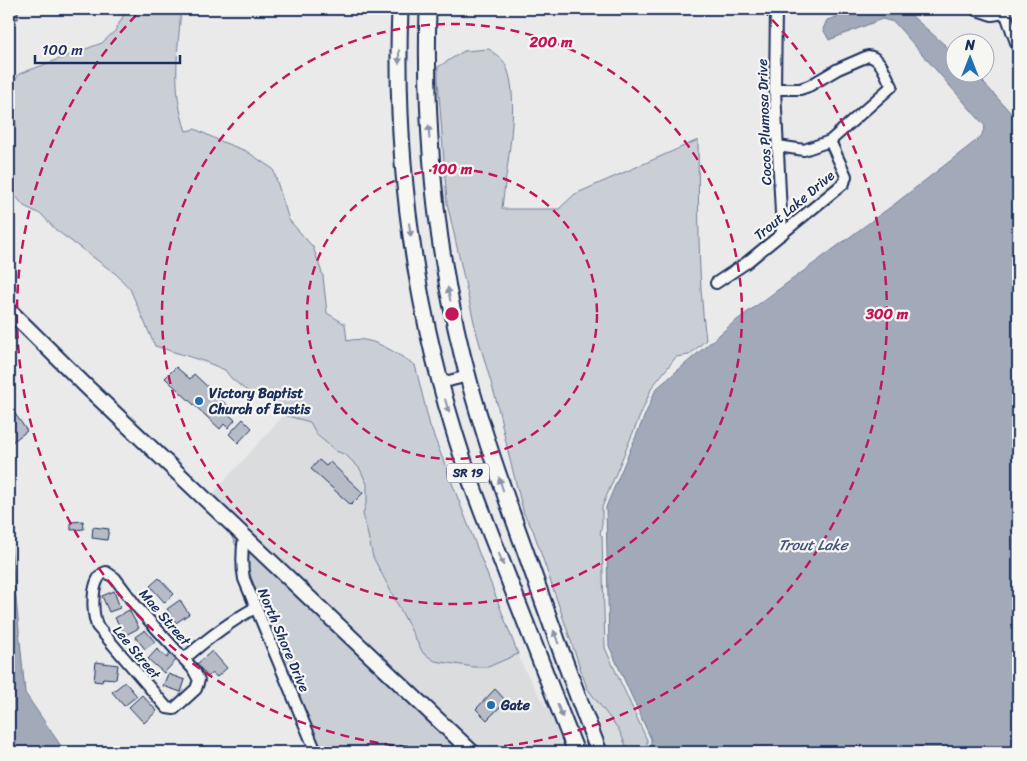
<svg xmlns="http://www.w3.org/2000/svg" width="1027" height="761" font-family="Sriracha,sans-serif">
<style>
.built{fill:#dadcde}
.green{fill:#caced5;stroke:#727e9a}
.water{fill:#a2aaba;stroke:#6c7995}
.building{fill:#b6bbc6;stroke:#1b2f5e}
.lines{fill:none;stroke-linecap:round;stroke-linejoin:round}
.street-casing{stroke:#1b2f5e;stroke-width:14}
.secondary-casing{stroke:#1b2f5e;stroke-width:18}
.primary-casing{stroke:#1b2f5e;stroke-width:19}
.street{stroke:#f6f6f2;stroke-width:10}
.secondary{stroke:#f6f6f2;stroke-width:14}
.primary{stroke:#f6f6f2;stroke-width:15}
.oneway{fill:#8892a8}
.ring{fill:none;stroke:#c2185b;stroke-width:2.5;stroke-dasharray:9 6}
.poi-dot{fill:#1f6fb2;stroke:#f6f6f2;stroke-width:2}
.labels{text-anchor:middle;stroke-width:4.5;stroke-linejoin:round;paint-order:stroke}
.shield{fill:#f6f6f2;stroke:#5d6b8a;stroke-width:1}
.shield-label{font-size:12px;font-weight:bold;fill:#1b2f5e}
.street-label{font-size:14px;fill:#1b2f5e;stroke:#f6f6f2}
.poi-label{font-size:14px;font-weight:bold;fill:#1b2f5e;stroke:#f6f6f2;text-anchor:start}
.water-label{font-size:15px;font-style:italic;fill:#44547a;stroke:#f6f6f2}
.centre{fill:#c2185b;stroke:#f6f6f2;stroke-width:2.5}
.ring-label{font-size:15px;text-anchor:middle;font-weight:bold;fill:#c2185b;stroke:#f6f6f2;stroke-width:4.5;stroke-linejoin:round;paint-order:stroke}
</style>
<rect width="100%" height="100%" fill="#e9eae9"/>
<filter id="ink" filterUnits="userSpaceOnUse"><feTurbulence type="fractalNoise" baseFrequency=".02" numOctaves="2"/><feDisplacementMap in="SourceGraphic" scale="10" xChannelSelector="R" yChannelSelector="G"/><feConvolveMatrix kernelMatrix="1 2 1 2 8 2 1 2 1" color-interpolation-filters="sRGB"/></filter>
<g filter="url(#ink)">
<!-- built -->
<g class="built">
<polygon points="284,415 310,422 317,435 336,451 346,455 360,469 367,484 367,500 363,514 373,557 384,580 398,604 435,661 474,667 488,667 518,654 524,669 556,724 563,752 480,752 211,496"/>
<polygon points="587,688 619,730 629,752 609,752"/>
</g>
<!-- green -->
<g class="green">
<path d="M127,9H181C178,50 171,90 186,131L195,129L220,141L246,151L273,169L289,220L313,247L323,276L327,313L345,324L347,341C371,334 395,353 415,365L430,426L518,654L488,667H474L435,661L423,653L373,557L363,514L367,500V484L360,469L346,455L336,451L317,435L310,422L284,415L268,400L256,396L243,388L231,378L225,370L206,362L155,346L130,289L116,274L56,230L42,215L24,206L9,188V129L16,126L11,87L19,74L102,43L115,31Z"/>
<path d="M489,49C493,53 501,57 504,62C523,94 505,172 502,209H559L575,194L698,140C699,206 697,274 706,340L689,355L676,357L652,387L602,507V524L600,534L602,536L605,648L647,740V752H629L619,730L587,688L533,530L524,514L510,460L497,403L476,331L447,203L438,80V67L464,51Z"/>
<polygon points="227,527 464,752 322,752 320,745 312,738 250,574"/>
</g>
<!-- water -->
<g class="water">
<polygon points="863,9 902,9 905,10 954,53 954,72 975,73 1018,121 1018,752 651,752 651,739 609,646 606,507 656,389 733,323 896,203 981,137 985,126 894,22 882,19 829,40 823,29 827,20"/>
<polygon points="9,524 25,693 65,752 9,752"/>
</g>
<!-- building -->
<g class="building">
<polygon points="9,9 18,9 18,19 9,18"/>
<polygon points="176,367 190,379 194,374 230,408 226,412 235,420 228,428 224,424 220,429 165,378"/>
<polygon points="9,405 27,431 12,442 9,438"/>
<polygon points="243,419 252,428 238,443 229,434"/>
<polygon points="319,460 326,466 330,462 363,493 351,505 311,469"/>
<polygon points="83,521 84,529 71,530 71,522"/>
<polygon points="93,527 109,529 107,540 92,538"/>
<polygon points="159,578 174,594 165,603 150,586"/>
<polygon points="114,591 120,608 109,612 102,596"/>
<polygon points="180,600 189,614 176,623 167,609"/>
<polygon points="129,610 139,628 120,638 117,634 123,631 115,618"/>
<polygon points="145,630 155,642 145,649 135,637"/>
<polygon points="157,649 167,658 171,652 178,658 164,673 148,659"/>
<polygon points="212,651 227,668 217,677 212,673 208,677 197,664"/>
<polygon points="96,662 118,665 116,679 103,678 102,682 94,681"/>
<polygon points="168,674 185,680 181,692 163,686"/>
<polygon points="125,682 137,696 124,706 112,692"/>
<polygon points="495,689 506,701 487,720 476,709"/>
<polygon points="142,695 157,711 144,723 129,707"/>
</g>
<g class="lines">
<defs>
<g id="street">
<polyline points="776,9 775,89 782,234"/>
<polyline points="974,9 992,15 1005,13"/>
<polyline points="1004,9 1018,48"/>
<path d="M775,89H800L809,86L838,69L868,56C882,58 885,75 892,86L830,141L804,150L778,146"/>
<polyline points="716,283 746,263 844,183 846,176 830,141"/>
<polyline points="441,383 468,376"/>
<path d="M244,536C242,551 241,564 244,579L316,752"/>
<path d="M106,572L115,578L136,606L193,669L199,680L196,689L174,709L167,708L97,626C92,612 90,578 106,572Z"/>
<path d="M184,659C207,639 229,622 255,608"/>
</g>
<polyline id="secondary" points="9,310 87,387 472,752"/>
<g id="primary">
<path d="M400,9C394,161 415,314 463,459C476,498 492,537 507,575C530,634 553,693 576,752"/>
<path d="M428,9C425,116 433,223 456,328C473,406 500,481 527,556C550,622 574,687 599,752"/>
</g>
</defs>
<!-- street casing -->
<use href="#street" class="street-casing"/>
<!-- secondary casing -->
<use href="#secondary" class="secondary-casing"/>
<!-- primary casing -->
<use href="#primary" class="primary-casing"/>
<!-- street -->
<use href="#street" class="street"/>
<!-- secondary -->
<use href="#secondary" class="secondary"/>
<!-- primary -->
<use href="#primary" class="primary"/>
</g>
<!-- one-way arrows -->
<defs><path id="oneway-solid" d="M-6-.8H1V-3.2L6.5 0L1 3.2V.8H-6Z" transform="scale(1.25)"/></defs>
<g class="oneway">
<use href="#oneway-solid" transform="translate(399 57) rotate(90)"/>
<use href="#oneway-solid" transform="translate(429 132) rotate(-93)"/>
<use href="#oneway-solid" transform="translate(410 230) rotate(82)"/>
<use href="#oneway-solid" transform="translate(449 294) rotate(-101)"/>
<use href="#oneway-solid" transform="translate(447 406) rotate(74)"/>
<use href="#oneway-solid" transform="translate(501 484) rotate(-108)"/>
<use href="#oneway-solid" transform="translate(501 559) rotate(69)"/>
<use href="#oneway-solid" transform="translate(556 637) rotate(-110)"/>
<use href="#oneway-solid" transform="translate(560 711) rotate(69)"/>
</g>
</g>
<!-- distance rings -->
<g class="ring">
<circle cx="452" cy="314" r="145"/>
<circle cx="452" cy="314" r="290"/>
<path d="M762 9A435 435 0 1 1 142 9"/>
</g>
<!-- markers -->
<g class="poi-dot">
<circle cx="199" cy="401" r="5"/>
<circle cx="491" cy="705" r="5"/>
</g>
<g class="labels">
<!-- shield labels -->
<rect class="shield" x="447" y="463.5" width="42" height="19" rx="4"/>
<g class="shield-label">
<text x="468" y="477">SR 19</text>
</g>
<!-- street labels -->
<g class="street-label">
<text transform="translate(764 122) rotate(-92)" y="5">Cocos Plumosa Drive</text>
<text transform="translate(794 205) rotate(-40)" y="5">Trout Lake Drive</text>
<text transform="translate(165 617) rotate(49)" y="5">Mae Street</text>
<text transform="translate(284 640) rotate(67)" y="5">North Shore Drive</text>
<text transform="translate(137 652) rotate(50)" y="5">Lee Street</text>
</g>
<!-- poi labels -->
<g class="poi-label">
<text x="209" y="398">Victory Baptist<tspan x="209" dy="16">Church of Eustis</tspan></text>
<text x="501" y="710">Gate</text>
</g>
<!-- water labels -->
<g class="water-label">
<text x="813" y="550">Trout Lake</text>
</g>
</g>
<circle cx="452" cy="314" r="8" class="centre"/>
<g class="ring-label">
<text x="551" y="47">200 m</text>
<text x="452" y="174">100 m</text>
<text x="887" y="319">300 m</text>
</g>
<!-- margin -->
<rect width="1027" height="761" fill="none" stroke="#f6f6f2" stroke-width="30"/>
<rect x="15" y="15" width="997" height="731" fill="none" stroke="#1b2f5e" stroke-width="2" filter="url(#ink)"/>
<!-- north arrow -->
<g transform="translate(970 58)"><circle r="24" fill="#f6f6f2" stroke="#9ea6b7"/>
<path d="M0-4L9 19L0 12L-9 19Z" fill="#1f6fb2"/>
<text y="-8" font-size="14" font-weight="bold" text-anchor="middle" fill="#1b2f5e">N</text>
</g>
<!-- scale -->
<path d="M35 55v8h145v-8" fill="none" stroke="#1b2f5e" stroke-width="2.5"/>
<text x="42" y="55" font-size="15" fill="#1b2f5e" stroke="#f6f6f2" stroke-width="4" paint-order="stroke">100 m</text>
</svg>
